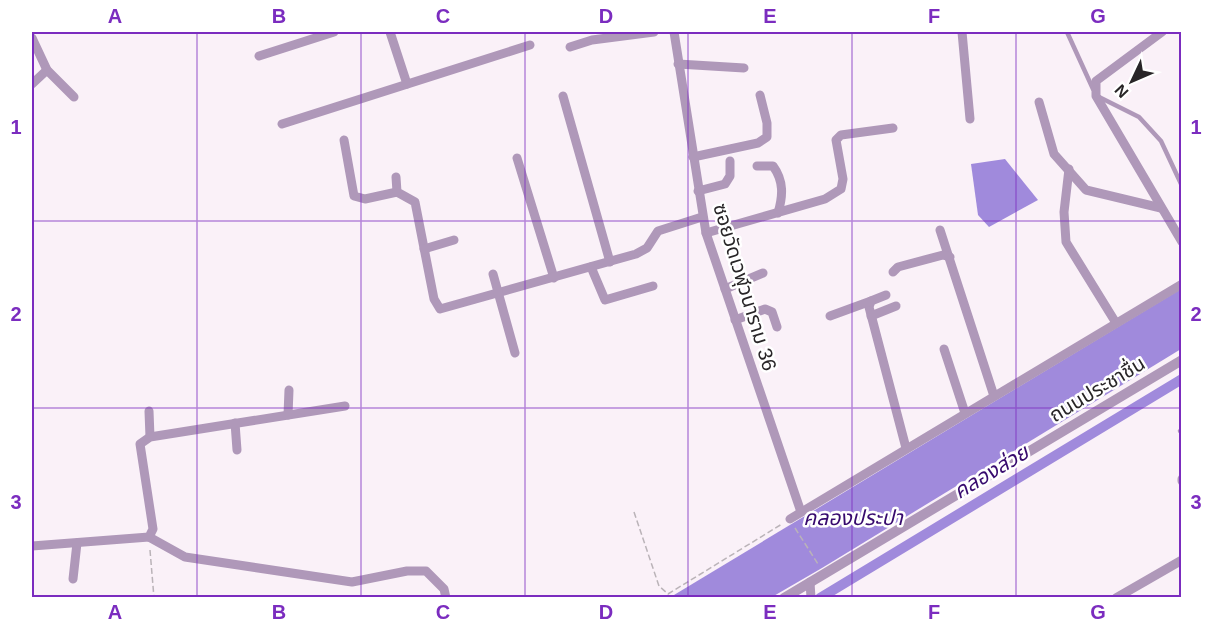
<svg xmlns="http://www.w3.org/2000/svg" width="1213" height="629" font-family="Arial,'Noto Sans Thai',sans-serif">
<style>
.water{fill:#a08adc}
.lines{fill:none;stroke-linecap:round;stroke-linejoin:round}
.canal{stroke:#a08adc;stroke-width:10}
.path{stroke:#bab3b8;stroke-width:1.5;stroke-dasharray:6 3;stroke-linecap:butt}
.service{stroke:#af98b9;stroke-width:4.5}
.minor{stroke:#af98b9;stroke-width:9}
.tertiary{stroke:#af98b9;stroke-width:10}
.grid{fill:none;stroke:#7b2cbf;stroke-width:1.5;stroke-opacity:0.55}
.labels{text-anchor:middle;stroke-width:5;stroke-linejoin:round;paint-order:stroke}
.street-label{font-size:20px;fill:#282527;stroke:#fff}
.water-label{font-size:21px;font-style:italic;fill:#370a6e;stroke:#fff}
.neatline{fill:none;stroke:#7b2cbf;stroke-width:2}
.grid-label{font-size:20px;text-anchor:middle;font-weight:bold;fill:#7b2cbf}
</style>
<rect width="100%" height="100%" fill="#faf1f8"/>
<!-- water -->
<g class="water">
<polygon points="1005,159 1038,200 989,227 978,215 971,164"/>
<polygon points="1181,289 1181,349 822,568 772,597 669,598"/>
</g>
<g class="lines">
<!-- canal -->
<polyline class="canal" points="820,598 1182,379"/>
<!-- path -->
<g class="path">
<polyline points="634,512 659,586 668,594 782,524"/>
<polyline points="795,528 818,564"/>
<polyline points="150,550 154,598"/>
</g>
<!-- service -->
<g class="service">
<polyline points="1067,32 1093,89"/>
<polyline points="1099,97 1139,117 1161,141 1182,186"/>
<polyline points="1180,431 1182,430"/>
</g>
<!-- minor -->
<g class="minor">
<polyline points="390,32 407,84"/>
<polyline points="674,32 706,233 801,512"/>
<polyline points="962,32 970,119"/>
<polyline points="1162,32 1096,81 1096,96 1182,242"/>
<polyline points="32,38 47,70 74,97"/>
<polyline points="570,47 592,40 654,32"/>
<polyline points="259,56 334,32"/>
<polyline points="678,64 744,68"/>
<polyline points="32,84 47,70"/>
<polyline points="563,96 610,262"/>
<polyline points="1039,102 1054,154 1086,190 1161,208"/>
<polyline points="282,124 530,45"/>
<polyline points="344,140 354,196 365,199 397,192"/>
<polyline points="693,157 758,143 767,137 767,123 760,95"/>
<polyline points="517,158 554,278"/>
<path d="M757,166H773C784,181 783,196 778,213"/>
<polyline points="1069,169 1064,212 1066,242 1116,323"/>
<polyline points="396,177 397,192 415,202 434,299 440,309 636,254 647,248 658,231 702,217"/>
<polyline points="698,191 725,184 730,176 730,161"/>
<polyline points="940,230 994,396"/>
<polyline points="706,233 825,199 841,189 843,179 836,140 841,135 893,128"/>
<polyline points="424,249 454,240"/>
<polyline points="591,267 605,300 653,286"/>
<polyline points="893,272 898,267 943,255 950,257"/>
<polyline points="493,274 515,353"/>
<polyline points="725,289 763,273"/>
<polyline points="886,295 871,301 869,307 906,448"/>
<polyline points="830,316 871,301"/>
<polyline points="871,316 896,306"/>
<polyline points="735,320 765,309 772,312 777,327"/>
<polyline points="944,349 965,413"/>
<polyline points="149,411 150,437"/>
<polyline points="288,415 289,390"/>
<polyline points="235,423 237,450"/>
<polyline points="1182,479 1182,481"/>
<polyline points="790,519 1182,284"/>
<polyline points="149,537 185,557 352,582 407,571 426,571 444,589 446,598"/>
<polyline points="32,546 149,537 153,529 140,444 150,437 345,406"/>
<polyline points="73,579 77,543"/>
<polyline points="810,582 811,598"/>
<polyline points="1116,598 1182,560"/>
</g>
<!-- tertiary -->
<polyline class="tertiary" points="784,598 1182,360"/>
</g>
<!-- grid -->
<path class="grid" d="M197,32V598M361,32V598M525,32V598M688,32V598M852,32V598M1016,32V598M32,221H1182M32,408H1182"/>
<g class="labels">
<!-- street labels -->
<g class="street-label">
<text transform="translate(745 287) rotate(73)" y="7">ซอยวัดเวฬุวนาราม 36</text>
<text transform="translate(1097 389) rotate(-31)" y="7">ถนนประชาชื่น</text>
</g>
<!-- water labels -->
<g class="water-label">
<text transform="translate(991 472) rotate(-31)" y="7">คลองส่วย</text>
<text x="853" y="525">คลองประปา</text>
</g>
</g>
<!-- border -->
<rect width="1213" height="629" fill="none" stroke="#ffffff" stroke-width="66"/>
<!-- north arrow -->
<g transform="translate(1132 81) rotate(226)" stroke="#ffffff" stroke-width="4.5" paint-order="stroke">
<path d="M0-4.5L10 22L0 15L-10 22Z" fill="#282527"/>
<text y="-9" font-size="16" font-weight="bold" text-anchor="middle" fill="#282527">N</text>
</g>
<rect x="33" y="33" width="1147" height="563" class="neatline"/>
<g class="grid-label">
<text x="115" y="23">A</text>
<text x="279" y="23">B</text>
<text x="443" y="23">C</text>
<text x="606" y="23">D</text>
<text x="770" y="23">E</text>
<text x="934" y="23">F</text>
<text x="1098" y="23">G</text>
<text x="16" y="134">1</text>
<text x="1196" y="134">1</text>
<text x="16" y="321">2</text>
<text x="1196" y="321">2</text>
<text x="16" y="509">3</text>
<text x="1196" y="509">3</text>
<text x="115" y="619">A</text>
<text x="279" y="619">B</text>
<text x="443" y="619">C</text>
<text x="606" y="619">D</text>
<text x="770" y="619">E</text>
<text x="934" y="619">F</text>
<text x="1098" y="619">G</text>
</g>
</svg>
